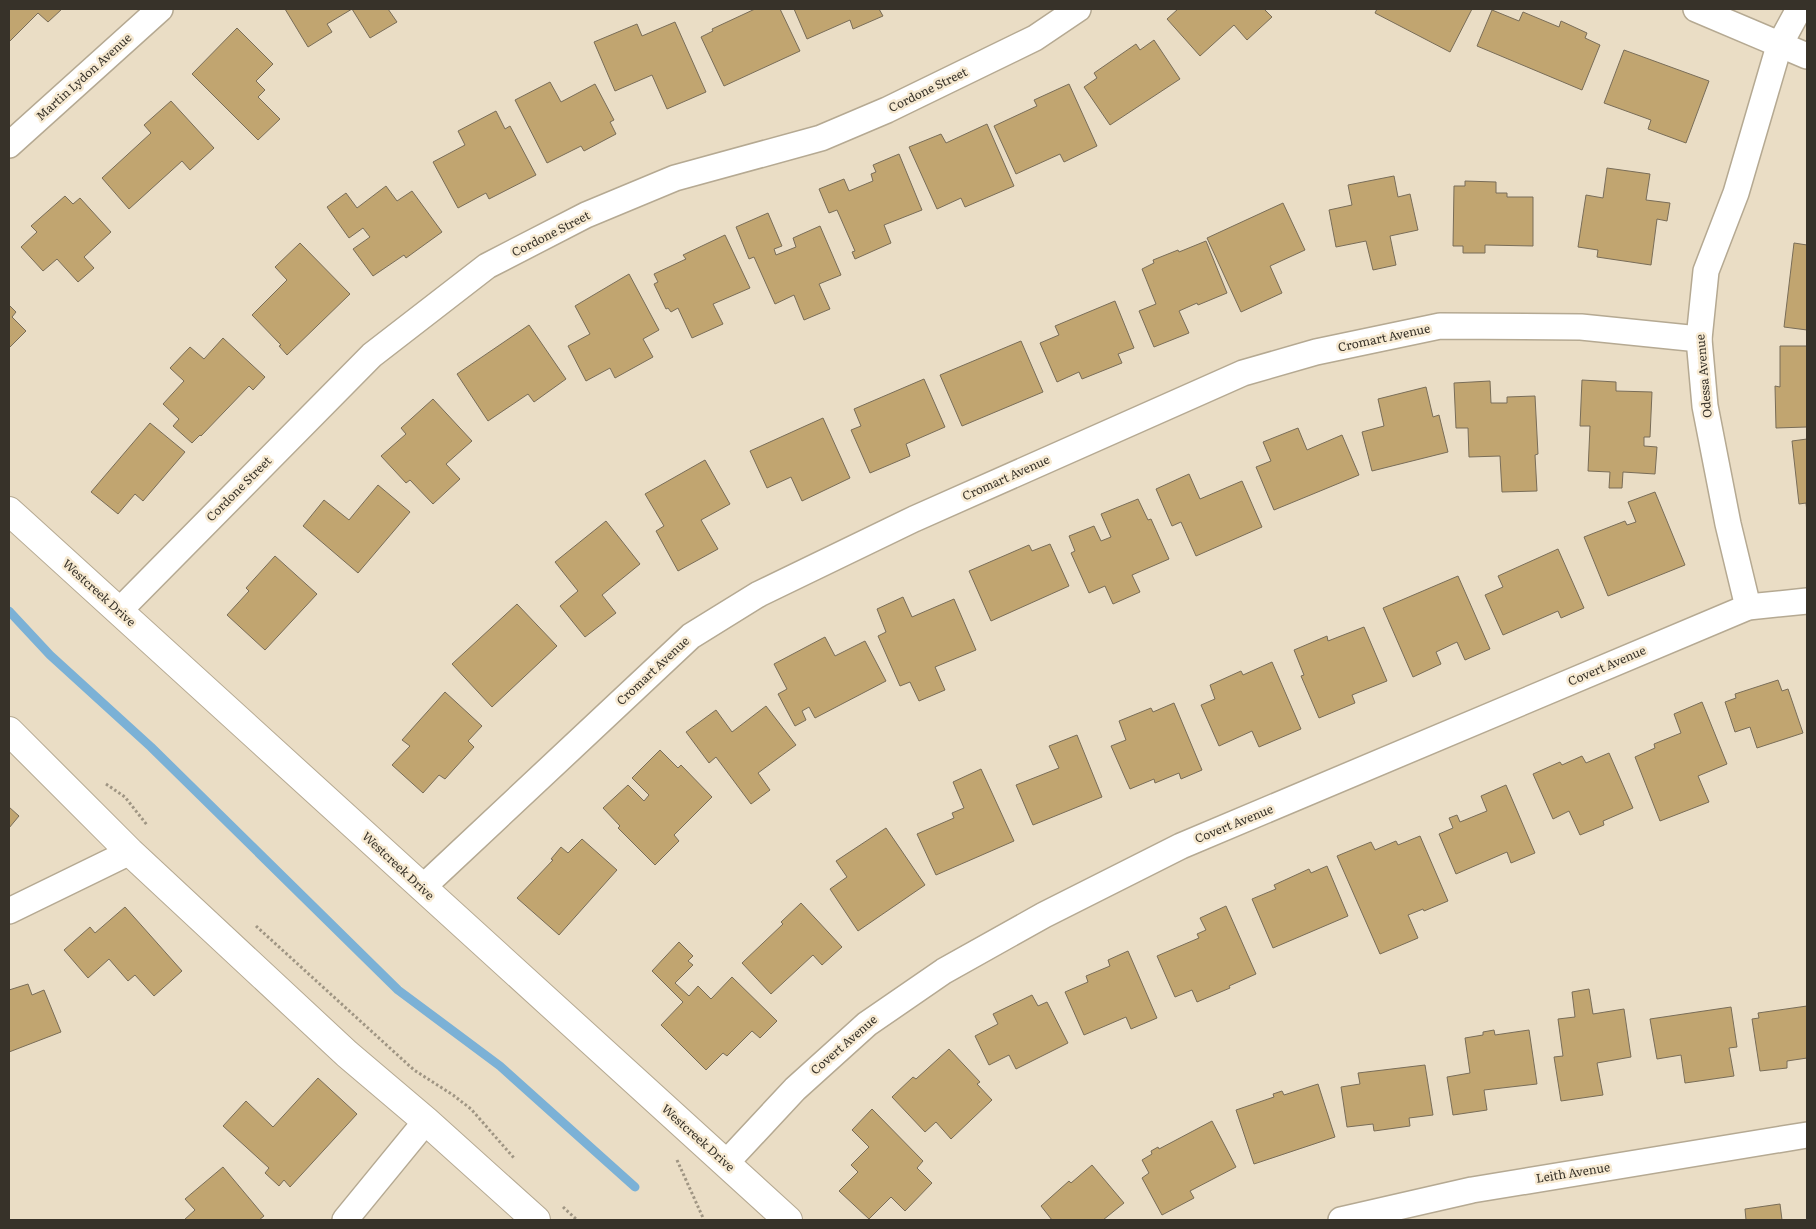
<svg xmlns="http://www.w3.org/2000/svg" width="1816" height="1229" font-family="Literata,serif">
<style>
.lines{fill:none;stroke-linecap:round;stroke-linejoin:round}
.stream{stroke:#7bb1d6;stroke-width:9}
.building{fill:#c1a570;stroke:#796d58}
.minor-casing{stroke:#b5a992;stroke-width:28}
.tertiary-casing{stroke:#b5a992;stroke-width:30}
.path{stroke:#9f9583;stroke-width:3;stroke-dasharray:2.5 2.5;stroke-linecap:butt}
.minor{stroke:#fff;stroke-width:25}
.tertiary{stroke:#fff;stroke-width:28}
.labels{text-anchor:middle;stroke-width:5;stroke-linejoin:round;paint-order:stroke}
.street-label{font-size:12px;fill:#373229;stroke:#f7ead2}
</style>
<rect width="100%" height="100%" fill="#eaddc5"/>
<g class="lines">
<!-- stream -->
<polyline class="stream" points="9,611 50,655 151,747 398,990 500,1066 635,1187"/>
</g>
<!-- building -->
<g class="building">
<polygon points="9,9 62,9 48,22 38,13 9,42"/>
<polygon points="285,9 388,9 397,22 370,38 352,9 327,24 332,32 308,47"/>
<polygon points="755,9 780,9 800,51 724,86 701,37 713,31 712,29"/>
<polygon points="794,9 879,9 883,16 853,29 850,20 807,39"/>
<polygon points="1178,9 1264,9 1272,17 1247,40 1234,25 1200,56 1167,19"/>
<polygon points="1377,9 1472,9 1450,52 1375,13"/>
<polygon points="1492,10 1519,21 1523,12 1559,27 1561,21 1587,33 1585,38 1600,45 1582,90 1477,46"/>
<polygon points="675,22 706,92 667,109 652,75 615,91 594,42 637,24 642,36"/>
<polygon points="237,28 273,64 256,81 265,90 258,97 280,119 258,140 192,74"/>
<polygon points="1154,40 1180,79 1110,125 1084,87 1097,78 1094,73 1136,44 1140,50"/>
<polygon points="1624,50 1709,81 1686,143 1648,129 1651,120 1604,103"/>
<polygon points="550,82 561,102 595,84 614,120 610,122 616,134 584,151 581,146 547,163 515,100"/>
<polygon points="1069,84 1097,146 1064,162 1060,154 1016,174 994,126 1037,106 1034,100"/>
<polygon points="171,101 214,148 190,170 182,161 129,209 102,178 151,133 144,125"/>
<polygon points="496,111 505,129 510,126 536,175 489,199 486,193 458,208 433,162 465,145 458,131"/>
<polygon points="987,124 1014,186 965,207 961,198 937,209 909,147 941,134 946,143"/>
<polygon points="899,154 922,210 884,225 891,243 855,259 852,252 855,251 837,210 829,213 819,189 844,179 849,191 873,181 871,174 876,172 873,165"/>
<polygon points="1607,168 1650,174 1646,200 1670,203 1667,221 1657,219 1651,265 1597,257 1598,250 1578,247 1586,195 1603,198"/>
<polygon points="1394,176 1398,197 1410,194 1418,230 1390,236 1396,265 1373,270 1366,241 1336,247 1329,210 1352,205 1348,185"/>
<polygon points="1465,181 1496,182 1496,193 1507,193 1507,197 1533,197 1533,246 1485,245 1485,253 1463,253 1463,246 1453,246 1454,186 1465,186"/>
<polygon points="386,186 397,201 412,191 442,232 406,258 404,255 373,276 353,249 370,237 363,228 349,238 327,207 346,193 357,208"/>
<polygon points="65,196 73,204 80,198 111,232 84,257 94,268 78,282 57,259 43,271 21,247 37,232 31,226"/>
<polygon points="1283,203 1305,250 1270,266 1282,293 1241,312 1207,238"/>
<polygon points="768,213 782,246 774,249 776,255 796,247 793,238 820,226 841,275 819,284 830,309 804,320 794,295 775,304 754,257 749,259 736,227"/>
<polygon points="725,235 750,288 713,304 723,324 692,338 678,308 671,312 668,308 666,309 654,284 658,282 654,274 686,259 683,255"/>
<polygon points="1206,241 1227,293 1198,305 1197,303 1179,311 1189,333 1154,347 1139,311 1156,304 1142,269 1154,263 1153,260 1178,250 1179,252"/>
<polygon points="300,243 350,294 287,355 279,346 281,345 252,315 287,280 275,267"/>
<polygon points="1794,243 1807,245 1807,330 1784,327"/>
<polygon points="629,274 659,330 643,339 653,357 615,378 610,368 586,381 568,346 590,334 575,306"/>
<polygon points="1115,301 1134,348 1118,354 1122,363 1082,379 1079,372 1057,382 1040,343 1059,335 1055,326"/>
<polygon points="9,305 16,312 12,317 26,331 9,348"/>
<polygon points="529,325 566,379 534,402 528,394 488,421 457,374"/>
<polygon points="223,338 265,377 253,390 249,386 201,436 200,435 192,443 173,426 179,419 163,404 184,381 170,368 190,347 204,359"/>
<polygon points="1021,341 1043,392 962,426 940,375"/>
<polygon points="1780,346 1807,346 1807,427 1776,428 1775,386 1780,387"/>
<polygon points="924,379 945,427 906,444 910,456 870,473 851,430 861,426 854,409"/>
<polygon points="1582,380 1616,382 1616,391 1652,392 1650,437 1644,437 1644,446 1657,447 1655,474 1623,472 1622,488 1609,488 1610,472 1588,471 1590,426 1580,426"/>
<polygon points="1490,381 1491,403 1507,403 1507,397 1535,396 1538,454 1535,455 1537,491 1502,492 1500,456 1469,457 1468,428 1456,428 1454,383"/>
<polygon points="1426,387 1433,417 1439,415 1448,452 1372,471 1362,432 1384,426 1378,399"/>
<polygon points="433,399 472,441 446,464 460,479 433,504 410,480 406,483 381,456 406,434 401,428"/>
<polygon points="823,418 850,478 802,501 791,477 767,488 750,451"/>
<polygon points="150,423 185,452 143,501 135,494 118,514 91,492"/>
<polygon points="1298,428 1307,450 1342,435 1359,475 1274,510 1256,467 1271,461 1263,442"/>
<polygon points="1807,439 1807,512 1806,503 1799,504 1792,441"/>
<polygon points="705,460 730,504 701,520 718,549 678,571 656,531 664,526 645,494"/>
<polygon points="1189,474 1200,499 1242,481 1262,527 1196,556 1181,522 1172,526 1156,489"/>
<polygon points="378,485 410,512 358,573 303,526 324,500 349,520"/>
<polygon points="1655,492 1685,565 1608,596 1584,537 1625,521 1627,525 1636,522 1628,502"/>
<polygon points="1138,499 1148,520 1151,519 1169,559 1132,575 1140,592 1113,604 1105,586 1089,593 1071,553 1075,551 1069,536 1094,526 1101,541 1111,537 1101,514"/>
<polygon points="606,521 640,564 602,595 616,613 585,637 560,606 578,591 555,562"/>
<polygon points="1050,544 1069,586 991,621 969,571 1029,545 1032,551"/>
<polygon points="1558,549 1584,608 1561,618 1558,611 1503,635 1485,595 1503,587 1498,576"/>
<polygon points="275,556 317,594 265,650 227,615 249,591 246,588"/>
<polygon points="1458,576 1490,649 1465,660 1457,642 1436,652 1441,664 1413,677 1383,608"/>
<polygon points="903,597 912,617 954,599 976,650 935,667 945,690 919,701 910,682 900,686 878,636 886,632 877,609"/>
<polygon points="517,604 557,646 492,707 452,664"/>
<polygon points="1364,627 1387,681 1352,695 1355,703 1319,718 1301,676 1304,675 1294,650 1327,636 1328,641"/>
<polygon points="825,637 835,656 865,641 886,681 815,718 809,707 802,711 806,720 795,726 778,694 787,689 774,664"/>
<polygon points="1272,662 1301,729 1259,747 1252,731 1219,746 1201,705 1215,699 1210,685 1241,671 1243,675"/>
<polygon points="1778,680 1782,691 1788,689 1803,733 1757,748 1750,727 1735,732 1725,702 1736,698 1735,694"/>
<polygon points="445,692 482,726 468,741 474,747 445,779 439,775 423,793 392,765 410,746 402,740"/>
<polygon points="1702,702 1727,764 1698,776 1709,802 1660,821 1635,757 1655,748 1654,744 1681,733 1674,714"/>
<polygon points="1174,703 1202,770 1181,779 1179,773 1155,783 1154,779 1130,789 1111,746 1126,740 1119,721 1151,708 1153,712"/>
<polygon points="766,706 796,745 758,773 770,790 751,804 716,757 709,763 686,732 716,710 732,732"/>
<polygon points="1077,735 1102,797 1033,825 1016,785 1059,768 1049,746"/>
<polygon points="660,750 678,768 681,765 712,797 674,835 679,841 655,865 618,828 620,826 603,808 628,785 644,801 649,795 632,778"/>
<polygon points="1609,753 1633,808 1603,821 1604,825 1580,835 1569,811 1553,819 1533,774 1560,762 1562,765 1582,756 1586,763"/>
<polygon points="981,769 1014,841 936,875 917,834 954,818 952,813 964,808 953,782"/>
<polygon points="1506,785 1535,853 1511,863 1507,852 1456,874 1439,834 1453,828 1449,818 1457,815 1460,822 1487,811 1481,796"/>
<polygon points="9,807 19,816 9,828"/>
<polygon points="886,828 925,885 858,931 830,889 847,877 836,861"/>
<polygon points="1420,836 1448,901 1424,911 1423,909 1408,915 1418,938 1380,954 1337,856 1371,842 1375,850 1396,841 1398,845"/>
<polygon points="582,839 617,870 559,935 517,898 553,860 551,859 561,847 568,853"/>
<polygon points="1327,866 1348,916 1273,948 1252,899 1276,889 1274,885 1309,869 1311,873"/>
<polygon points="801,903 842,947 822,965 813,955 771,994 742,963 783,924 781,922"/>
<polygon points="1226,906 1256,974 1229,986 1230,988 1197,1002 1192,990 1175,997 1157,956 1199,938 1197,934 1206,930 1200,918"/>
<polygon points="125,907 182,971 154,996 135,975 128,981 109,959 88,978 64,950 90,927 95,933"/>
<polygon points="679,942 693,956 688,961 693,965 675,983 689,996 698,986 711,999 732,977 777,1021 760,1038 752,1031 727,1056 723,1053 706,1070 661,1025 683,1002 652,971"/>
<polygon points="1128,951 1157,1018 1131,1029 1126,1017 1084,1035 1065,992 1088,982 1086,976 1110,966 1108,960"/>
<polygon points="28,984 32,995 44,990 61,1032 9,1052 9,990"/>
<polygon points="1589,989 1593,1014 1624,1009 1631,1057 1597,1063 1603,1095 1561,1101 1554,1057 1563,1056 1558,1019 1575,1017 1572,992"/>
<polygon points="1032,995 1038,1006 1047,1002 1068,1043 1016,1069 1009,1055 989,1065 975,1036 998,1024 993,1014"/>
<polygon points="1807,1006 1807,1058 1787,1061 1787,1068 1760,1071 1752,1019 1759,1018 1758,1013"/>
<polygon points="1731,1007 1737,1047 1729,1048 1734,1076 1685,1083 1681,1055 1657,1059 1650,1019"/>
<polygon points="1494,1030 1495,1035 1529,1030 1537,1084 1484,1090 1487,1110 1453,1115 1447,1077 1470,1073 1465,1038 1483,1035 1483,1032"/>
<polygon points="949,1049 980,1082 977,1084 992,1100 951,1139 936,1122 925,1132 892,1097 913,1077 916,1079"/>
<polygon points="1425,1065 1433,1115 1409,1118 1410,1126 1374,1131 1373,1124 1347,1127 1341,1087 1360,1084 1358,1073"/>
<polygon points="318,1078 357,1114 290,1187 284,1180 279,1186 265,1173 269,1168 223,1126 246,1101 273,1127"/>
<polygon points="1318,1084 1335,1137 1254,1164 1236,1110 1274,1097 1273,1094 1282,1091 1284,1095"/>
<polygon points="872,1109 923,1161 917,1168 932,1183 905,1211 891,1197 869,1219 839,1191 858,1172 851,1165 869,1147 852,1130"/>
<polygon points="1212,1121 1236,1167 1190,1191 1194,1198 1162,1215 1142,1178 1149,1173 1142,1160 1152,1154 1151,1151 1158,1147 1159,1149"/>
<polygon points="1092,1165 1124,1203 1103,1220 1052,1220 1041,1206 1069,1181 1071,1183"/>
<polygon points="223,1167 264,1216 259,1220 184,1220 195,1210 185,1199"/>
<polygon points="1780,1204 1782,1220 1746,1220 1745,1209"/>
</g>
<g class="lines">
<defs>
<g id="minor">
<polyline points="1696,9 1807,56"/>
<polyline points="9,145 160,9"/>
<polyline points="1748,607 1728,524 1705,406 1699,339 1706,271 1736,193 1779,46 1799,9"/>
<polyline points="119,611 372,355 487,266 586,215 675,178 821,138 887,110 1035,38 1078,9"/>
<polyline points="422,888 691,636 759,594 914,519 1243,373 1316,352 1440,326 1581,327 1699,339"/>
<polyline points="9,911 130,852"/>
<polyline points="726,1163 795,1089 867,1024 944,971 1044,915 1181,846 1748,607 1807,601"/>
<polyline points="345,1220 426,1121"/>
<polyline points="1341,1220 1472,1190 1807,1135"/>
</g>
<g id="tertiary">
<polyline points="9,511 788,1220"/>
<polyline points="9,731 130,852 347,1054 426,1121 536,1220"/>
</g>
</defs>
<!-- minor casing -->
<use href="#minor" class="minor-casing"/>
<!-- tertiary casing -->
<use href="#tertiary" class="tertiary-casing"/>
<!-- path -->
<g class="path">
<polyline points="106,784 125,797 147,825"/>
<polyline points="256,926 414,1070 453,1095 471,1109 514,1158"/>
<polyline points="677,1160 704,1220"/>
<polyline points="563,1207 577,1220"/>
</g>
<!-- minor -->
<use href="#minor" class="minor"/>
<!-- tertiary -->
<use href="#tertiary" class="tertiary"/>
</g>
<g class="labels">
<!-- street labels -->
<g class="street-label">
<text transform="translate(84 77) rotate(-42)" y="4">Martin Lydon Avenue</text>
<text transform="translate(928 90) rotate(-26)" y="4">Cordone Street</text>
<text transform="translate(551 234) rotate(-27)" y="4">Cordone Street</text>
<text transform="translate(1384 338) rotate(-12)" y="4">Cromart Avenue</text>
<text transform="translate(1704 376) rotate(-95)" y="4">Odessa Avenue</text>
<text transform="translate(1006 478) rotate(-24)" y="4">Cromart Avenue</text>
<text transform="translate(239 489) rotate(-45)" y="4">Cordone Street</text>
<text transform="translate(99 593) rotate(42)" y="4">Westcreek Drive</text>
<text transform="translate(1607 666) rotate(-23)" y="4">Covert Avenue</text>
<text transform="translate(653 671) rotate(-43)" y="4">Cromart Avenue</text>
<text transform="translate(1234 824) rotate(-22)" y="4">Covert Avenue</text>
<text transform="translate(398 866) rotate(43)" y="4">Westcreek Drive</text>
<text transform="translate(844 1045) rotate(-41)" y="4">Covert Avenue</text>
<text transform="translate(698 1138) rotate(42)" y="4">Westcreek Drive</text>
<text transform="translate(1573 1173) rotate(-9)" y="4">Leith Avenue</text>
</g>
</g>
<!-- border -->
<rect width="1816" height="1229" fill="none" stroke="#373229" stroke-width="20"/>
</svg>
